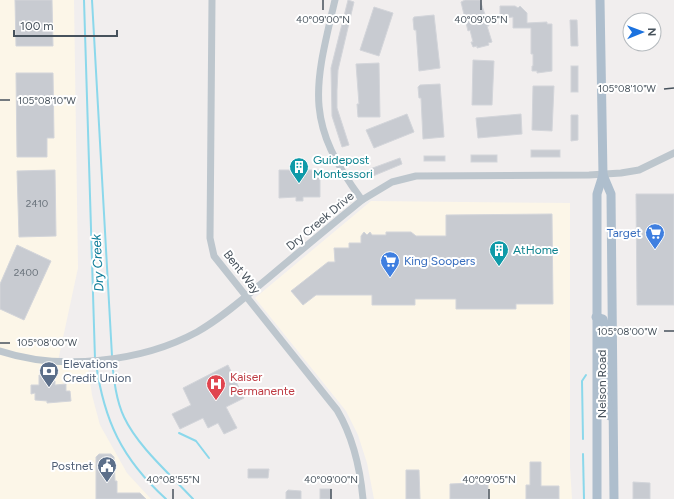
<svg xmlns="http://www.w3.org/2000/svg" width="674" height="499" font-family="Figtree,sans-serif">
<style>
.commercial{fill:#fcf6e8}
.lines{fill:none;stroke-linecap:round;stroke-linejoin:round}
.stream{stroke:#8bd8eb;stroke-width:2}
.building{fill:#c8cbd1;stroke:#d3d5da}
.minor{stroke:#bdc6cd;stroke-width:7}
.major{stroke:#aebecd;stroke-width:9}
.ticks{fill:none;stroke:#47525c;stroke-width:1.5}
.labels{text-anchor:middle;stroke-width:4;stroke-linejoin:round;paint-order:stroke}
.number-label{font-size:10px;fill:#677079}
.culture-label{font-size:12px;fill:#0d838f;stroke:#fff;text-anchor:start}
.street-label{font-size:12px;fill:#47525c;stroke:#fff}
.shop-label{font-size:12px;fill:#366cbe;stroke:#fff;text-anchor:end}
.service-label{font-size:12px;fill:#4e5e75;stroke:#fff;text-anchor:start}
.health-label{font-size:12px;fill:#be3a42;stroke:#fff;text-anchor:start}
.water-label{font-size:13px;font-style:italic;fill:#0e7d99;stroke:#fff}
.ticks-label{font-size:10px;text-anchor:middle;fill:#47525c;stroke:#fff;stroke-width:4;stroke-linejoin:round;paint-order:stroke}
</style>
<rect width="100%" height="100%" fill="#f1eeee"/>
<!-- commercial -->
<g class="commercial">
<polygon points="0,0 74,0 78,268 58,361 87,361 92,395 100,425 127,473 151,499 0,499"/>
<polygon points="371,201 570,203 570,467 572,499 374,499 367,463 358,435 346,411 255,298"/>
</g>
<g class="lines">
<!-- stream -->
<g class="stream">
<polyline points="84,0 95,359"/>
<polyline points="92,0 112,356"/>
<path d="M112,361C114,380 116,400 124,417C138,447 171,475 193,499"/>
<path d="M96,363C104,421 122,459 166,499"/>
<polyline points="179,433 196,441 209,458"/>
<polyline points="583,439 582,381 586,375"/>
<polyline points="583,454 584,499"/>
</g>
</g>
<!-- building -->
<g class="building">
<polygon points="15,0 52,0 53,46 16,46"/>
<polygon points="348,0 354,2 338,70 337,90 337,108 349,145 342,147 332,116 331,68"/>
<polygon points="465,0 480,0 489,26 487,26 492,42 488,43 489,45 477,48 477,46 473,47 471,42 473,42 470,30 468,31 461,2"/>
<polygon points="500,6 515,6 518,8 520,6 527,13 527,23 547,22 547,24 552,24 552,71 537,73 537,71 532,71 532,66 533,66 533,54 531,54 531,28 513,28 513,17 504,18 504,15 500,15"/>
<polygon points="374,7 393,13 379,56 360,50"/>
<polygon points="434,15 440,68 419,71 416,30 414,30 413,19 414,17"/>
<polygon points="570,20 577,20 578,46 571,46"/>
<polygon points="473,60 494,61 492,105 472,105"/>
<polygon points="379,63 380,117 358,117 357,104 359,104 356,64"/>
<rect x="571" y="66" width="7" height="26"/>
<polygon points="16,73 53,73 54,138 47,138 47,157 17,157"/>
<polygon points="440,84 444,137 423,139 421,98 419,98 418,87 420,85"/>
<polygon points="533,86 554,86 552,131 532,130"/>
<polygon points="407,114 414,132 374,148 366,130"/>
<polygon points="521,114 522,134 478,138 476,118"/>
<polygon points="571,115 578,115 578,140 571,141"/>
<rect x="531" y="150" width="29" height="7"/>
<rect x="471" y="155" width="26" height="7"/>
<rect x="424" y="156" width="21" height="5"/>
<polygon points="400,158 402,164 373,176 370,169"/>
<polygon points="55,170 56,236 19,237 17,171"/>
<polygon points="279,170 320,170 320,197 303,197 303,201 296,201 296,197 279,198"/>
<polygon points="636,194 674,194 674,305 637,305"/>
<polygon points="552,214 553,304 516,304 516,309 456,309 456,299 415,299 415,305 372,305 372,295 316,295 303,305 291,291 328,262 335,262 334,248 349,248 349,243 361,243 361,236 364,232 367,235 370,232 372,235 386,235 386,232 411,232 416,236 446,236 446,215"/>
<polygon points="17,245 51,261 24,320 0,309 0,284"/>
<polygon points="228,365 244,398 226,407 237,428 224,434 218,423 208,428 203,418 180,429 172,414 191,405 183,388"/>
<polygon points="39,375 47,375 47,381 55,381 55,385 66,384 66,391 70,391 71,401 47,403 47,401 35,400 35,393 31,394 31,385 39,385"/>
<polygon points="99,454 111,454 114,457 115,481 117,481 117,493 140,493 146,499 96,499 96,457"/>
<polygon points="530,462 541,462 541,486 559,486 559,499 526,499 526,485 530,485"/>
<polygon points="248,469 269,469 268,478 248,478"/>
<polygon points="406,470 419,470 420,499 406,499"/>
<polygon points="471,479 488,479 488,499 450,499 450,484 471,483"/>
<polygon points="633,482 650,483 650,499 633,499"/>
<rect x="320" y="489" width="11" height="10"/>
<polygon points="288,490 301,491 301,499 286,499 286,492"/>
</g>
<g class="lines">
<!-- minor -->
<g class="minor">
<path d="M212,0L210,238L214,256L337,410C353,437 360,467 363,499"/>
<path d="M335,0C314,89 304,122 362,200"/>
<path d="M0,351C60,371 142,362 197,332C222,318 245,297 267,279C299,252 330,226 362,200L392,182L416,176L589,175L621,173L639,170L674,153"/>
</g>
<!-- major -->
<g class="major">
<polyline points="603,175 611,194 614,499"/>
<polyline points="596,317 603,319 604,323 606,394 610,416"/>
<polyline points="597,499 597,194 603,175 600,0"/>
</g>
</g>
<!-- ticks -->
<path class="ticks" d="M323,0V10M481,0V10M664,89L674,88M0,100H10M664,331H674M0,343H10M173,489V499M331,489V499M489,489V499"/>
<!-- icons -->
<defs>
<symbol id="building-pin" viewBox="-11 -11 22 30"><path d="M0 17L-7.5 6A9.5 9.5 0 1 1 7.5 6Z" fill="#0f9aa8" stroke="#fff"/><path d="M-4-6H4V6H1V3H-1V6H-4ZM-2.5-4.3h1.7v1.8h-1.7ZM.8-4.3h1.7v1.8H.8ZM-2.5-1h1.7V.8h-1.7ZM.8-1h1.7V.8H.8Z" fill="#fff"/></symbol>
<symbol id="supermarket-pin" viewBox="-11 -11 22 30"><path d="M0 17L-7.5 6A9.5 9.5 0 1 1 7.5 6Z" fill="#3f7fe0" stroke="#fff"/><path d="M-6-5.5h2.5l.6 2H6L4.5 2H-2.5L-4.4-4H-6ZM-1.5 3.2a1.3 1.3 0 1 0 .1 0ZM3 3.2a1.3 1.3 0 1 0 .1 0Z" fill="#fff"/></symbol>
<symbol id="bank-pin" viewBox="-11 -11 22 30"><path d="M0 17L-7.5 6A9.5 9.5 0 1 1 7.5 6Z" fill="#5c6f8a" stroke="#fff"/><path d="M-6-4H6V4H-6ZM0-2.3a2.3 2.3 0 1 0 0 4.6a2.3 2.3 0 1 0 0-4.6Z" fill="#fff"/></symbol>
<symbol id="hospital-pin" viewBox="-11 -11 22 30"><path d="M0 17L-7.5 6A9.5 9.5 0 1 1 7.5 6Z" fill="#e0444e" stroke="#fff"/><path d="M-5-5h3v3.5h4V-5h3V5h-3V1.5h-4V5h-3Z" fill="#fff"/></symbol>
<symbol id="civic-pin" viewBox="-11 -11 22 30"><path d="M0 17L-7.5 6A9.5 9.5 0 1 1 7.5 6Z" fill="#5c6f8a" stroke="#fff"/><path d="M-.6-6.5H3V-4.5H.6V-3L4-1V1h2V6H-6V1h2V-1L-.6-3ZM-1.2 2.5V6h2.4V2.5Z" fill="#fff"/></symbol>
</defs>
<g fill-rule="evenodd">
<use href="#building-pin" x="288" y="156" width="22" height="30"/>
<use href="#supermarket-pin" x="644" y="222" width="22" height="30"/>
<use href="#building-pin" x="488" y="239" width="22" height="30"/>
<use href="#supermarket-pin" x="379" y="250" width="22" height="30"/>
<use href="#bank-pin" x="38" y="360" width="22" height="30"/>
<use href="#hospital-pin" x="205" y="373" width="22" height="30"/>
<use href="#civic-pin" x="96" y="455" width="22" height="30"/>
</g>
<g class="labels">
<!-- number labels -->
<g class="number-label">
<text x="37" y="207">2410</text>
<text x="26" y="276">2400</text>
</g>
<!-- culture labels -->
<g class="culture-label">
<text x="313" y="164">Guidepost<tspan x="313" dy="14">Montessori</tspan></text>
<text x="513" y="254">AtHome</text>
</g>
<!-- street labels -->
<g class="street-label">
<text transform="translate(320 221) rotate(-40)" y="4">Dry Creek Drive</text>
<text transform="translate(242 272) rotate(52)" y="4">Bent Way</text>
<text transform="translate(602 384) rotate(-90)" y="4">Nelson Road</text>
</g>
<!-- shop labels -->
<g class="shop-label">
<text x="641" y="237">Target</text>
<text x="404" y="265" text-anchor="start">King Soopers</text>
</g>
<!-- service labels -->
<g class="service-label">
<text x="63" y="368">Elevations<tspan x="63" dy="14">Credit Union</tspan></text>
<text x="93" y="470" text-anchor="end">Postnet</text>
</g>
<!-- health labels -->
<g class="health-label">
<text x="230" y="381">Kaiser<tspan x="230" dy="14">Permanente</tspan></text>
</g>
<!-- water labels -->
<g class="water-label">
<text transform="translate(97 263) rotate(-93)" y="5">Dry Creek</text>
</g>
</g>
<g class="ticks-label">
<text x="323" y="23">40°09'00"N</text>
<text x="481" y="23">40°09'05"N</text>
<text x="627" y="92">105°08'10"W</text>
<text x="47" y="104">105°08'10"W</text>
<text x="627" y="335">105°08'00"W</text>
<text x="47" y="346">105°08'00"W</text>
<text x="173" y="483">40°08'55"N</text>
<text x="331" y="483">40°09'00"N</text>
<text x="489" y="483">40°09'05"N</text>
</g>
<!-- north arrow -->
<g transform="translate(642 32) rotate(89)"><circle r="19" fill="#ffffff" stroke="#b5babe"/>
<path d="M0-3L7 15L0 10L-7 15Z" fill="#1b72df"/>
<text y="-6" font-size="11" font-weight="bold" text-anchor="middle" fill="#47525c">N</text>
</g>
<!-- scale -->
<path d="M14 30v6h103v-6" fill="none" stroke="#47525c" stroke-width="2"/>
<text x="20" y="30" font-size="12" fill="#47525c" stroke="#ffffff" stroke-width="3" paint-order="stroke">100 m</text>
</svg>
